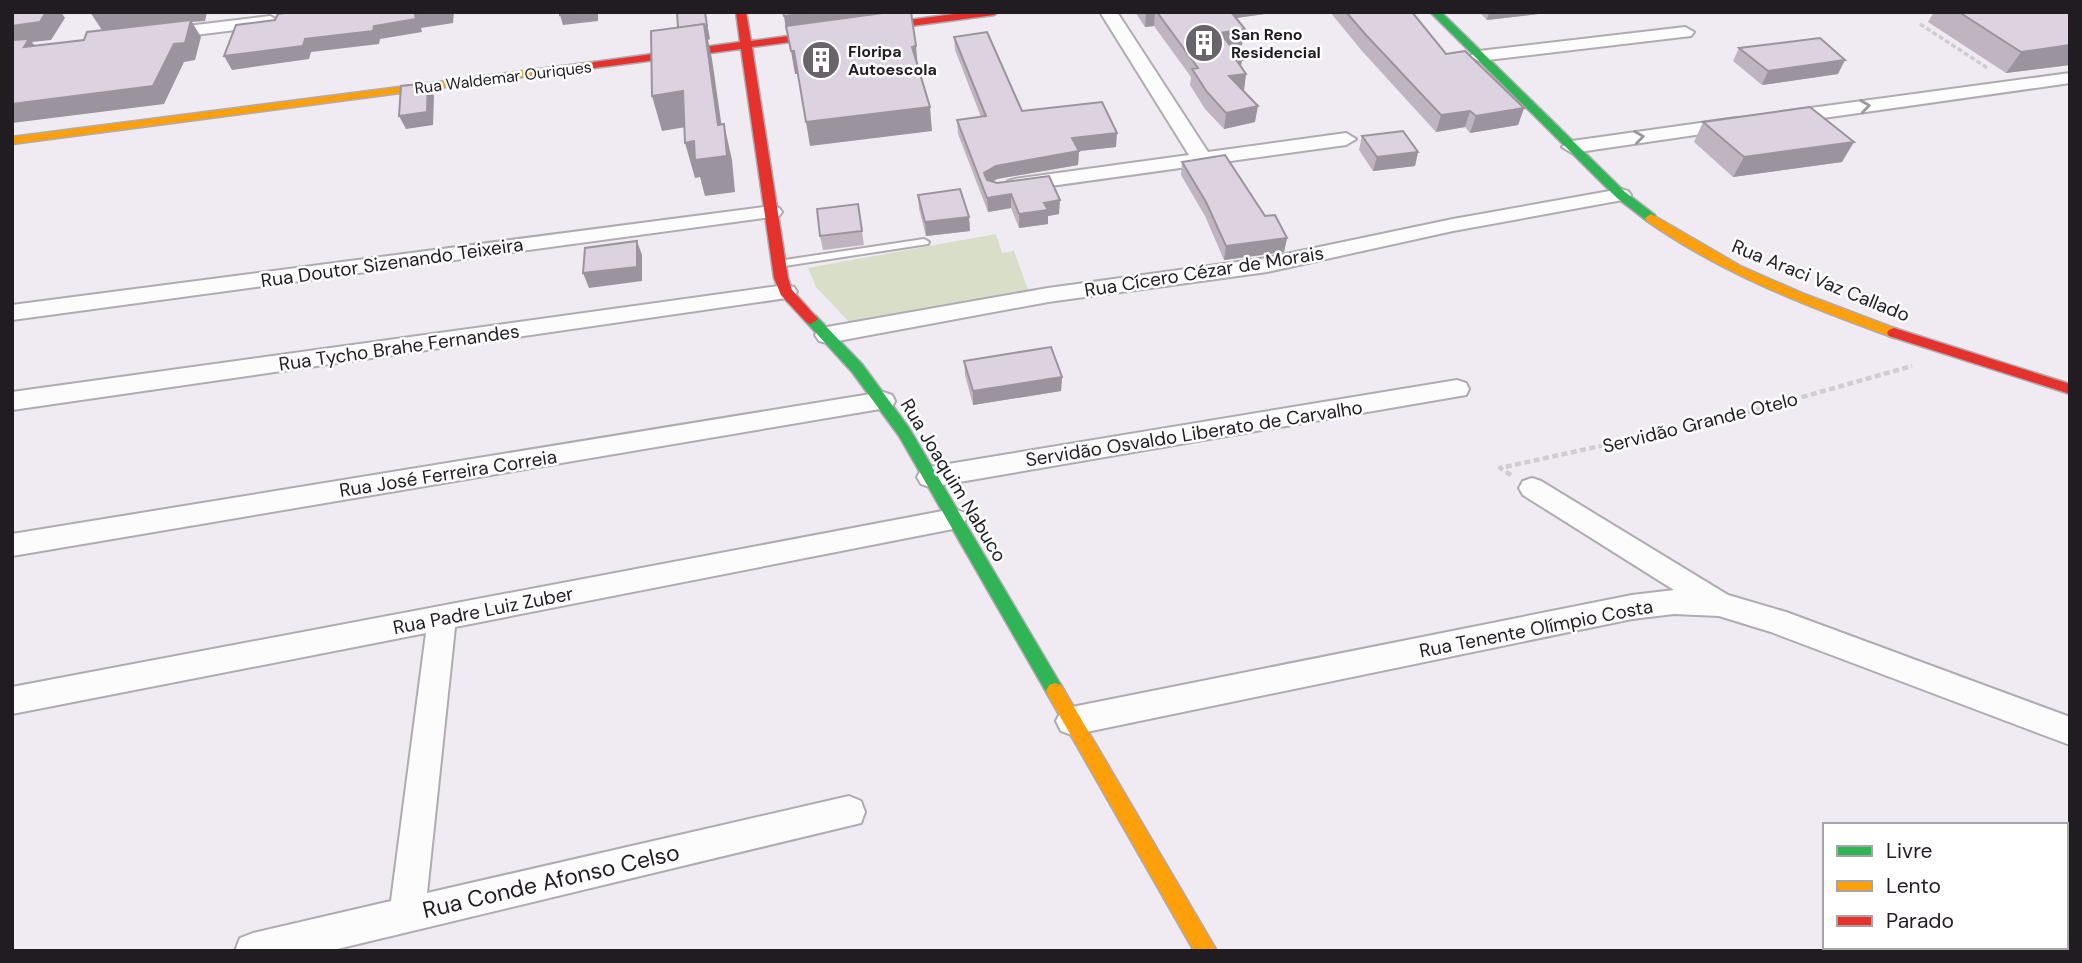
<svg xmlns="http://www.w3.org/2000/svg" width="2082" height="963" font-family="'DM Sans',sans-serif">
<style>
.green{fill:#d8dec7}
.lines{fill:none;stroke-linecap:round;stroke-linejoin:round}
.lane-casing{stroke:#afabb1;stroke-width:4}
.street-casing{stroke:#afabb1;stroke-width:4}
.fast-casing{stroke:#afabb1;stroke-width:3}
.slow-casing{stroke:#afabb1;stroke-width:3}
.jam-casing{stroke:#afabb1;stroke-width:3}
.path-far1{stroke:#cfcdcf;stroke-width:3.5;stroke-dasharray:5 2.5;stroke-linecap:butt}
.path{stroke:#cfcdcf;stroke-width:4.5;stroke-dasharray:6 3.5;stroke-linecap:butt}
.lane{fill:#fdfcfd;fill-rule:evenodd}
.street{fill:#fdfcfd;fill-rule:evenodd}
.fast{fill:#30b455;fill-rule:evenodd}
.slow{fill:#ff9f0a;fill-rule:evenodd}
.jam{fill:#e5322d;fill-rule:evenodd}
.wall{fill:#beb5c1}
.shaded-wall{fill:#9b939d}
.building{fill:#ddd2e0;stroke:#9b939d;stroke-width:2}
.oneway{stroke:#9a979a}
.labels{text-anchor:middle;stroke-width:5;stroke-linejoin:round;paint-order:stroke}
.far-poi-label{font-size:16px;font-weight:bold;fill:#211c22;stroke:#fff;text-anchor:start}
.far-street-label{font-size:16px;fill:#211c22;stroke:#fff}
.street-label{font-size:19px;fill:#211c22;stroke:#fff}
.near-street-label{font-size:23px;fill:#211c22;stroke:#fff}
</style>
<rect width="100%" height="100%" fill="#f0eaf2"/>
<!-- green -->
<polygon class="green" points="996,234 1002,253 1014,251 1029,292 853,326 816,287 808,268"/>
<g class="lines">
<defs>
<polygon id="lane" points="924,239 929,242 928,244 778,267 773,264 778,261"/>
<g id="street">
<polygon points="1100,12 1117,12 1208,152 1346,133 1356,139 1346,145 1015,191 1008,189 1005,185 1008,181 1015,179 1189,155"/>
<polygon points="270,16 279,21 276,25 162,39 153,34 162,29"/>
<polygon points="1685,27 1694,32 1691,36 1479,61 1470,56 1479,51"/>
<polygon points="2070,73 2070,83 1781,124 1771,118 1781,112"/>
<polygon points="1736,118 1746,124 1743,128 1572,153 1562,147 1572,141"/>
<polygon points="1621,189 1628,191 1631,195 1628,199 1453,231 1267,272 1048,302 827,343 819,341 815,335 819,329 827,327 1048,288 1267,258 1453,219"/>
<polygon points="772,206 779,208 782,212 779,216 12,320 12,305"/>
<polygon points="786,285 794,287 797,292 794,297 12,410 12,392"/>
<polygon points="1457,380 1466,383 1469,389 1466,395 930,487 921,484 917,477 921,470 930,467"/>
<polygon points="883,392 892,395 895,401 892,407 12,556 12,534"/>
<polygon points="1532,478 1541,481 1728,595 1786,612 2070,717 2070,745 1771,632 1719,616 1674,614 1632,619 1072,735 1061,731 1056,721 1061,711 1072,707 1632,595 1674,590 1523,495 1519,488 1523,481"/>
<polygon points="953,509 963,512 966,519 963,526 953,529 455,627 427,893 849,796 861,801 865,812 861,823 329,951 235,951 240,938 253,933 391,901 426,633 12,714 12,687"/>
</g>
<g id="fast">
<polygon points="1430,12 1441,12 1625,192 1655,215 1655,221 1647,221 1617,198"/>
<polygon points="811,314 816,316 862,364 909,428 1061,685 1064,691 1061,697 1055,699 1049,697 899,436 852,372 806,322 804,319"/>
</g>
<g id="slow">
<polygon points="594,62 599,65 598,67 12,144 12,137"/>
<path d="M1651,214L1742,267L1804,294L1899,330L1901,333L1894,338L1889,336C1804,305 1721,273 1647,221L1645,218Z"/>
<polygon points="1055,683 1061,685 1217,951 1194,951 1049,697 1046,691 1049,685"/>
</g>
<g id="jam">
<polygon points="736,12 746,12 751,41 969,12 999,12 994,15 752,47 788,278 792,290 818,319 811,324 806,322 781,295 774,278 741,49 594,68 589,65 594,62 740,42"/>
<polygon points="1894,328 2070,384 2070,394 1889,336 1887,333 1889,330"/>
</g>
</defs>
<!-- lane casing -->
<use href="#lane" class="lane-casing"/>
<!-- street casing -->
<use href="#street" class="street-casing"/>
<!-- fast casing -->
<use href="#fast" class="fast-casing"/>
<!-- slow casing -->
<use href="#slow" class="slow-casing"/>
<!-- jam casing -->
<use href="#jam" class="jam-casing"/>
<!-- path-far1 -->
<polyline class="path-far1" points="1920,24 1989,69"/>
<!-- path -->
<polyline class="path" points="1511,475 1500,468 1728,418 1912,366"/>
<!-- lane -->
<use href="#lane" class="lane"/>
<!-- street -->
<use href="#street" class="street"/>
<!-- fast -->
<use href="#fast" class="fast"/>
<!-- slow -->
<use href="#slow" class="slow"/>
<!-- jam -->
<use href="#jam" class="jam"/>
</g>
<!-- wall -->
<g class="wall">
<polygon points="1135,12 1279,12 1236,18 1242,45 1232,47 1241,67 1246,74 1244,90 1243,90 1255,122 1224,129 1205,109 1190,85 1191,77 1154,26 1145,27"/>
<polygon points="1330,12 1412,12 1446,54 1524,108 1518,125 1470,133 1465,127 1436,132 1362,51"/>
<polygon points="1479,12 1555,12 1487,20"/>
<polygon points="1934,12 2068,12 2070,13 2070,65 2006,73 1928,22"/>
<polygon points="954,37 1022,111 1116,147 1079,151 1078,165 997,179 993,182 1059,214 1048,216 1048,224 1019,228 1011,208 988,212 958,134 957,120 981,117 955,50"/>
<polygon points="1739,48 1838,74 1762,85 1733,61"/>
<polygon points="1703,122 1842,162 1733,177 1694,142"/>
<polygon points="1362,136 1418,152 1415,166 1373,171 1359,150"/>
<polygon points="1182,162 1265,216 1287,238 1284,252 1224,260 1205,216 1181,175"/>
<polygon points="918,195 969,217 970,231 926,236 919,209"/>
<polygon points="858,204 864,245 823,250 820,236"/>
<polygon points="964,361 1062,377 1061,391 973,405 965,375"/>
</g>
<!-- shaded-wall -->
<g class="shaded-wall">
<polygon points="46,12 61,12 65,18 51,40 32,42 42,56 12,45 12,26"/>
<polygon points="90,12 207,12 205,21 192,22 201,37 195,60 184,62 164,104 12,123 12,104 104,33"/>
<polygon points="434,12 454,12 453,23 421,28 422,32 380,39 379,44 311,52 309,59 232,70 224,56 415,15"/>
<polygon points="585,12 598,12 598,21 563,25 560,15"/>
<polygon points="705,12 710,39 708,40 712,59 726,156 724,124 732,160 735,192 705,196 700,177 695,178 685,143 682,43"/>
<polygon points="818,12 926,12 786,30 784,16"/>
<polygon points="1146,12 1155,12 1154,26 1145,27"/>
<polygon points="1223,12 1279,12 1222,20"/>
<polygon points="1489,12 1555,12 1487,20"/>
<polygon points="1245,29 1242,45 1218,49 1220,33"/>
<polygon points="2070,45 2070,65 2006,73 2021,52"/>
<polygon points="916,46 918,69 912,47"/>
<polygon points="791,51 794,51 798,74 795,74"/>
<polygon points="1242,60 1240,75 1246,74 1244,90 1227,93 1229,76 1237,61"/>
<polygon points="1845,60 1838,74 1762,85 1768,71"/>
<polygon points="428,83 434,96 433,125 406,129 399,116"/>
<polygon points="683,91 692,126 662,131 652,96"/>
<polygon points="1258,106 1255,122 1224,129 1226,113"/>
<polygon points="930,107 932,131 810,146 806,122"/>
<polygon points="1524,108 1518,125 1470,133 1476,116"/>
<polygon points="1470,111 1465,127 1436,132 1441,115"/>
<polygon points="1117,133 1116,147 1071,152 1072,138"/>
<polygon points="1854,142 1842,162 1733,177 1744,157"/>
<polygon points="1079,151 1078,165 997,179 985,186 984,173 996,166"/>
<polygon points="1418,152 1415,166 1373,171 1377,157"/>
<polygon points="1011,194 1011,208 988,212 987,198"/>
<polygon points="1060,200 1059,214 1048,216 1048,224 1019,228 1019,214 1044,203"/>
<polygon points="969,217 970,231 926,236 925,222"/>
<polygon points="1287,238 1284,252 1224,260 1226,246"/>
<polygon points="637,241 642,255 642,281 589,288 583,273"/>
<polygon points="1062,377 1061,391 973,405 973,391"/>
</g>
<!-- building -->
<g class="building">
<polygon points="12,12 46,12 40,22 12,26"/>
<polygon points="290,12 434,12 415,15 416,19 374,26 373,31 305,39 303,46 224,56 236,25 275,20 278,14"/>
<polygon points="560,12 585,12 560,15"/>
<polygon points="677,12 705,12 707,26 705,26 704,24 678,28"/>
<polygon points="783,12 818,12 784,16"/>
<polygon points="890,12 911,12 916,46 912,47 930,107 806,122 794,51 791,51 786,26"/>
<polygon points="1157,12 1231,12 1245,29 1220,33 1242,60 1237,61 1246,74 1229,76 1258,106 1226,113 1207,92 1192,69 1198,68"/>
<polygon points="1346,12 1412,12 1446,54 1465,51 1524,108 1476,116 1470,111 1441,115 1366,35"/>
<polygon points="1959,12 2068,12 2070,13 2070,45 2021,52"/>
<polygon points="191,20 185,43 174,44 153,86 12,104 12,40 29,39 24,47 84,40 87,32"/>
<polygon points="704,24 718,125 724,124 727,156 695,160 694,141 685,143 683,91 652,96 651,31"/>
<polygon points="987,32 1022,111 1102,102 1117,133 1072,138 1079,151 996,166 984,173 987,180 997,183 1049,176 1060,200 1044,203 1048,210 1019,214 1011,194 987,198 957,120 986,116 954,37"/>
<polygon points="1820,38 1845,60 1768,71 1739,48"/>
<polygon points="428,83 427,112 399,116 401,86"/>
<polygon points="1810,107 1854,142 1744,157 1703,122"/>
<polygon points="1403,131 1418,152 1377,157 1362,136"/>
<polygon points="1225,155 1265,216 1275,215 1287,238 1226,246 1206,202 1182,162"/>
<polygon points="960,189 969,217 925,222 918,195"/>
<polygon points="858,204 862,231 820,236 817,209"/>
<polygon points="637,241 637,267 583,273 585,248"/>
<polygon points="1051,347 1062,377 973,391 964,361"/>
</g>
<!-- one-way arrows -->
<defs><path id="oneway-chevron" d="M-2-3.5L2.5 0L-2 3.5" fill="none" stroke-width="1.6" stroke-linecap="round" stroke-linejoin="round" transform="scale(1.75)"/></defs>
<g class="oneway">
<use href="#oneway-chevron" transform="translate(1865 106) rotate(-8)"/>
<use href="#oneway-chevron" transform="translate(1639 137) rotate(-8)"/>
</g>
<!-- icons -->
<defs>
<symbol id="building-disc" viewBox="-11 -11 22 22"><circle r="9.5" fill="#69646b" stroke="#fff"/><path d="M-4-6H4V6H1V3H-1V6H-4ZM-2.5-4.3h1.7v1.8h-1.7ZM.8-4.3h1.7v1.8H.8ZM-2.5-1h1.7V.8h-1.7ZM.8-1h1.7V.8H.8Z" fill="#fff"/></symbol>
</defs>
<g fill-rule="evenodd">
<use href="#building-disc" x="1182" y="21" width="44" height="44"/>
<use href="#building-disc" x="799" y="38" width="44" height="44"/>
</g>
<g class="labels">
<!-- far-poi labels -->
<g class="far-poi-label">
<text x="1231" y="40">San Reno<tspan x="1231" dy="18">Residencial</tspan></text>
<text x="848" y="57">Floripa<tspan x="848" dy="18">Autoescola</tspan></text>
</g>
<!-- far-street labels -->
<g class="far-street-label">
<text transform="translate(503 77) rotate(-7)" y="6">Rua Waldemar Ouriques</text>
</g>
<!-- street labels -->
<g class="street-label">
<text transform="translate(392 262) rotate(-8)" y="7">Rua Doutor Sizenando Teixeira</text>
<text transform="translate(1204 271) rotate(-9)" y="7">Rua Cícero Cézar de Morais</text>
<text transform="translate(1821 280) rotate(22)" y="7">Rua Araci Vaz Callado</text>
<text transform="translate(399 347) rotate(-8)" y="7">Rua Tycho Brahe Fernandes</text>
<text transform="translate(1700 422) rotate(-14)" y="7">Servidão Grande Otelo</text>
<text transform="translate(1194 433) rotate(-9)" y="7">Servidão Osvaldo Liberato de Carvalho</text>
<text transform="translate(448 473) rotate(-9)" y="7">Rua José Ferreira Correia</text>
<text transform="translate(954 480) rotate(59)" y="7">Rua Joaquim Nabuco</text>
<text transform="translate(483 610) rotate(-11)" y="7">Rua Padre Luiz Zuber</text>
<text transform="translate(1536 628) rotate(-11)" y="7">Rua Tenente Olímpio Costa</text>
</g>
<!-- near-street labels -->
<g class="near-street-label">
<text transform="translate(551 881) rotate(-13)" y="8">Rua Conde Afonso Celso</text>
</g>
</g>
<!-- border -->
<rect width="2082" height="963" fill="none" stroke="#211c22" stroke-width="28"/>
<!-- legend -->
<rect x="1823" y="823" width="245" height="126" fill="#ffffff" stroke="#a6a4a7" stroke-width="2"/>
<rect x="1837" y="846" width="35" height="10" fill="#30b455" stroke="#a6a4a7" stroke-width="2"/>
<text x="1886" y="858" font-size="21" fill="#211c22">Livre</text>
<rect x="1837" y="881" width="35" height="10" fill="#ff9f0a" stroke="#a6a4a7" stroke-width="2"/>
<text x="1886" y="893" font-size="21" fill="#211c22">Lento</text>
<rect x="1837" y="916" width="35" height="10" fill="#e5322d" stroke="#a6a4a7" stroke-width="2"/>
<text x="1886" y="928" font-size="21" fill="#211c22">Parado</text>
</svg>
